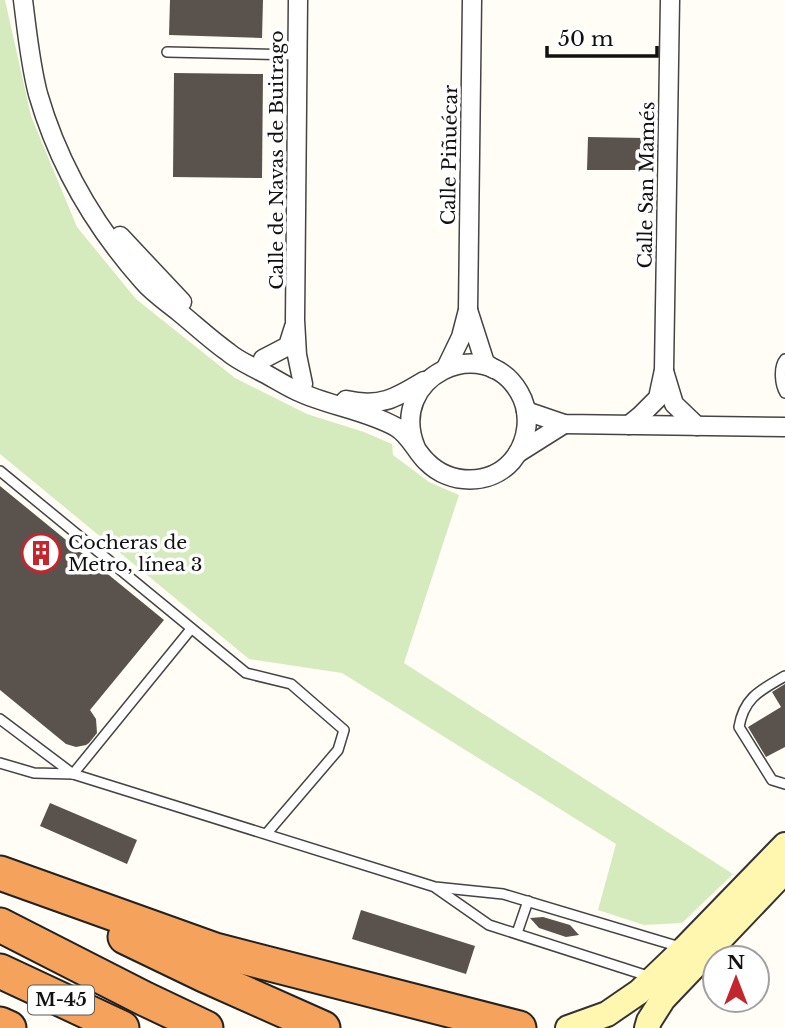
<svg xmlns="http://www.w3.org/2000/svg" width="785" height="1028" font-family="'Libre Baskerville',serif">
<style>
.green{fill:#d5ebbd}
.building{fill:#5a524d}
.lines{fill:none;stroke-linecap:round;stroke-linejoin:round}
.lane-casing{stroke:#444;stroke-width:12}
.street-casing{stroke:#444;stroke-width:21}
.secondary-casing{stroke:#333;stroke-width:28}
.highway-casing{stroke:#222;stroke-width:37}
.lane{stroke:#fff;stroke-width:9}
.street{stroke:#fff;stroke-width:18}
.secondary{stroke:#fff6b0;stroke-width:24}
.highway{stroke:#f5a25d;stroke-width:33}
.labels{text-anchor:middle;stroke-width:7;stroke-linejoin:round;paint-order:stroke}
.shield{fill:#fff;stroke:#585858;stroke-width:2}
.shield-label{font-size:18px;font-weight:bold;fill:#111}
.street-label{font-size:19px;fill:#111;stroke:#fff}
.poi-label{font-size:19px;fill:#111;stroke:#fff;text-anchor:start}
</style>
<rect width="100%" height="100%" fill="#fffdf5"/>
<!-- green -->
<polygon class="green" points="0,0 5,0 31,116 77,227 136,299 235,378 307,414 364,432 392,444 393,455 429,482 459,495 404,663 733,874 682,923 644,925 598,910 616,844 342,673 249,659 0,454"/>
<!-- building -->
<g class="building">
<polygon points="170,0 263,0 262,38 169,35"/>
<polygon points="174,73 263,74 262,178 173,177"/>
<polygon points="588,137 645,138 644,170 587,170"/>
<polygon points="0,486 164,620 90,710 96,719 97,733 89,743 86,745 76,747 66,744 0,690"/>
<polygon points="785,684 785,747 766,757 748,727 781,707 772,692"/>
<polygon points="50,803 137,840 127,864 40,826"/>
<polygon points="361,910 475,946 466,974 352,939"/>
<polygon points="543,917 570,925 579,935 566,937 539,928 530,918"/>
</g>
<g class="lines">
<defs>
<g id="lane">
<polyline points="167,52 297,55"/>
<path d="M785,359C778,367 780,385 785,393"/>
<polyline points="0,471 246,673 291,684 344,730 338,750 267,833"/>
<path d="M785,676C761,690 744,697 739,727L772,780L785,784"/>
<polyline points="0,719 73,774"/>
<polyline points="0,763 34,773 73,774 435,887 503,894 680,947"/>
<polyline points="73,774 191,629"/>
<polyline points="436,888 489,925 651,977"/>
<polyline points="517,933 528,901"/>
</g>
<g id="street">
<path d="M23,0C27,31 30,63 38,94C58,163 95,227 143,281C153,293 167,302 179,312C195,325 211,340 228,352C237,360 249,365 260,371C272,377 284,385 297,391C329,406 365,410 396,427C410,435 416,452 427,462C450,485 490,486 512,461C528,442 532,414 519,392C483,331 386,377 416,448"/>
<polyline points="298,0 295,320 297,355 303,384"/>
<polyline points="120,236 182,302"/>
<polyline points="468,310 485,363 494,369"/>
<polyline points="263,359 288,346 294,327"/>
<polyline points="446,368 461,337 468,310 472,0"/>
<polyline points="664,371 674,404 697,426"/>
<path d="M346,400C380,408 396,398 424,381"/>
<polyline points="526,411 564,424 785,427"/>
<polyline points="629,425 640,416 658,398 664,370 670,0"/>
<polyline points="518,453 564,424"/>
</g>
<g id="secondary">
<polyline points="568,1028 607,1014 639,992 685,948 785,845"/>
<polyline points="647,1028 649,1021 663,999 785,871"/>
</g>
<g id="highway">
<polyline points="0,873 215,950 519,1028"/>
<polyline points="0,925 145,999 206,1028"/>
<polyline points="125,937 204,975 323,1028"/>
<polyline points="0,971 122,1028"/>
<polyline points="0,1024 9,1028"/>
</g>
</defs>
<!-- lane casing -->
<use href="#lane" class="lane-casing"/>
<!-- street casing -->
<use href="#street" class="street-casing"/>
<!-- secondary casing -->
<use href="#secondary" class="secondary-casing"/>
<!-- highway casing -->
<use href="#highway" class="highway-casing"/>
<!-- lane -->
<use href="#lane" class="lane"/>
<!-- street -->
<use href="#street" class="street"/>
<!-- secondary -->
<use href="#secondary" class="secondary"/>
<!-- highway -->
<use href="#highway" class="highway"/>
</g>
<!-- icons -->
<defs>
<symbol id="building-ring" viewBox="-11 -11 22 22"><circle r="9.5" fill="#fff" stroke="#c4262e" stroke-width="1.5"/><path d="M-4-6H4V6H1V3H-1V6H-4ZM-2.5-4.3h1.7v1.8h-1.7ZM.8-4.3h1.7v1.8H.8ZM-2.5-1h1.7V.8h-1.7ZM.8-1h1.7V.8H.8Z" fill="#c4262e"/></symbol>
</defs>
<g fill-rule="evenodd">
<use href="#building-ring" x="19" y="531" width="44" height="44"/>
</g>
<g class="labels">
<!-- shield labels -->
<rect class="shield" x="28" y="985.5" width="66" height="29" rx="5"/>
<g class="shield-label">
<text x="61" y="1006">M-45</text>
</g>
<!-- street labels -->
<g class="street-label">
<text transform="translate(449 155) rotate(-89)" y="7">Calle Piñuécar</text>
<text transform="translate(276 160) rotate(-90)" y="7">Calle de Navas de Buitrago</text>
<text transform="translate(646 185) rotate(-89)" y="7">Calle San Mamés</text>
</g>
<!-- poi labels -->
<g class="poi-label">
<text x="68" y="549">Cocheras de<tspan x="68" dy="22">Metro, línea 3</tspan></text>
</g>
</g>
<!-- north arrow -->
<g transform="translate(736 979)"><circle r="33" fill="#ffffff" stroke="#a0a0a0" stroke-width="2"/>
<path d="M0-5L12 26L0 18L-12 26Z" fill="#c4262e"/>
<text y="-10" font-size="19" font-weight="bold" text-anchor="middle" fill="#111111">N</text>
</g>
<!-- scale -->
<path d="M547 46v10h110v-10" fill="none" stroke="#111111" stroke-width="3.5"/>
<text x="558" y="46" font-size="21" fill="#111111" stroke="#ffffff" stroke-width="5" paint-order="stroke">50 m</text>
</svg>
